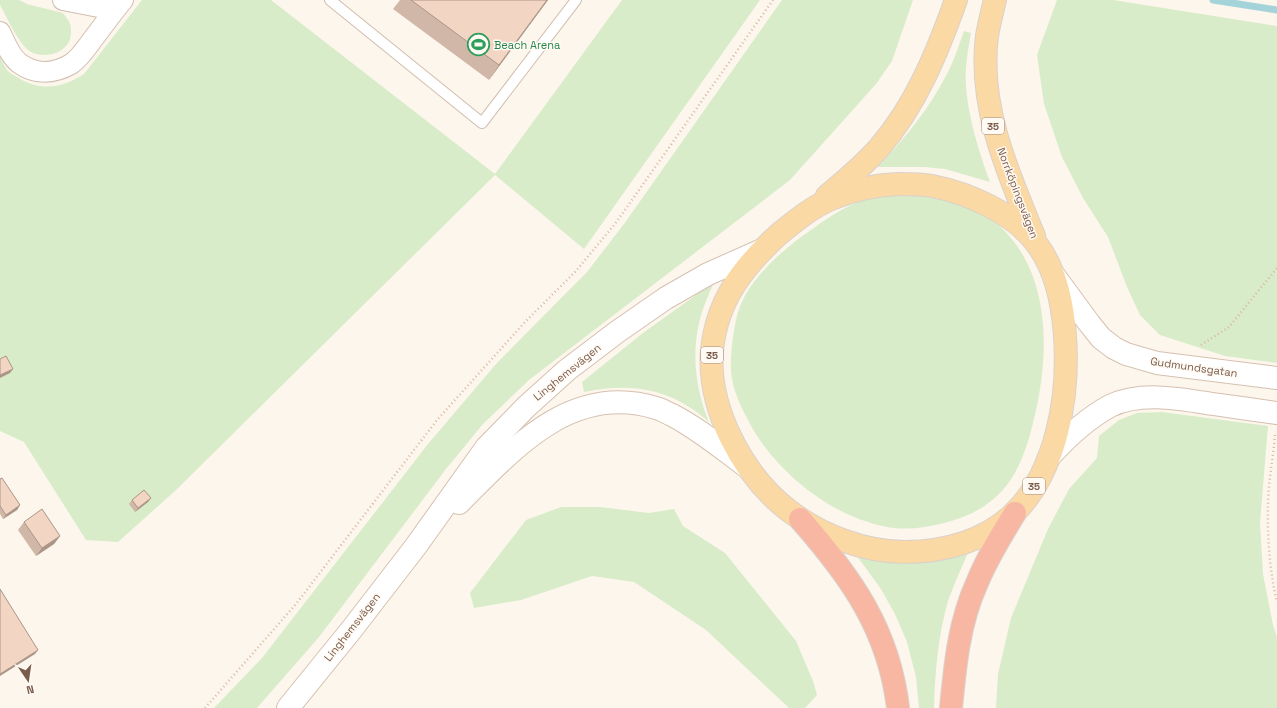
<svg xmlns="http://www.w3.org/2000/svg" width="1277" height="708" font-family="'Space Grotesk',sans-serif">
<style>
.green{fill:#d8ecc9}
.lines{fill:none;stroke-linecap:round;stroke-linejoin:round}
.stream{stroke:#a5d3da;stroke-width:7}
.service-casing{stroke:#d1beb0;stroke-width:12}
.minor-casing{stroke:#d1beb0;stroke-width:22}
.secondary-casing{stroke:#d6c0b0;stroke-width:24}
.primary-casing{stroke:#dad1cd;stroke-width:24}
.motorway-casing{stroke:#dad1cd;stroke-width:24}
.path{stroke:#d9b8a5;stroke-width:2.5;stroke-dasharray:1 3;stroke-linecap:butt}
.service{stroke:#fff;stroke-width:10}
.minor{stroke:#fff;stroke-width:20}
.secondary{stroke:#fff;stroke-width:22}
.primary{stroke:#fbd9a5;stroke-width:22}
.motorway{stroke:#f7b7a3;stroke-width:22}
.wall{fill:#d1b7a8}
.shaded-wall{fill:#aa9588}
.building{fill:#f3d5c3;stroke:#aa9588}
.labels{text-anchor:middle;stroke-width:3;stroke-linejoin:round;paint-order:stroke}
.shield{fill:#fffaf3;stroke:#a28b7f;stroke-width:1}
.shield-label{font-size:10px;font-weight:bold;fill:#7a5c4d}
.leisure-label{font-size:11px;fill:#27864d;stroke:#fffaf3;text-anchor:start}
.street-label{font-size:11px;fill:#7a5c4d;stroke:#fffaf3}
</style>
<rect width="100%" height="100%" fill="#fdf6ec"/>
<!-- green -->
<g class="green">
<path d="M0,0H19L27,4L63,13C65,16 69,20 70,24C71,26 71,30 71,33C71,51 49,59 33,53C20,48 7,17 0,5Z"/>
<path d="M142,0H271L495,174L622,0H760L584,249L495,175L175,491L118,542L86,540L24,442L0,431V56C2,61 4,66 7,70C9,73 14,75 17,77C40,92 62,88 84,74Z"/>
<polygon points="782,0 913,0 892,61 876,84 790,180 529,380 483,424 446,469 319,637 257,708 214,708 262,658 428,444 496,364 587,272 624,224"/>
<polygon points="1057,0 1113,0 1277,26 1277,363 1225,356 1160,335 1140,315 1127,287 1108,237 1083,198 1062,157 1044,104 1037,55"/>
<path d="M964,31L971,33C969,44 967,56 966,67C963,101 978,150 990,182L945,169L925,167H878C905,138 929,109 947,74C954,61 959,45 964,31Z"/>
<path d="M925,192C939,196 962,201 974,207C981,211 989,217 995,222C1053,270 1050,357 1033,423C1027,447 1019,473 1001,492C986,508 965,518 944,523C924,528 903,531 883,526C829,515 774,470 749,422C742,409 735,395 732,379C730,368 731,355 732,344C734,330 736,316 741,304C753,275 786,247 811,230C830,216 851,202 874,197C891,194 909,194 925,192Z"/>
<path d="M714,282C709,294 703,307 700,319C691,353 696,391 709,422C703,417 696,411 689,407C658,386 620,384 584,392L582,382L643,333Z"/>
<polygon points="1162,412 1268,426 1260,523 1263,574 1273,625 1277,637 1277,708 996,708 998,674 1011,618 1048,529 1069,489 1097,458 1099,436 1119,420 1137,413"/>
<polygon points="561,507 600,507 649,513 674,509 683,526 725,553 796,641 813,681 817,695 805,708 789,708 706,630 634,582 592,576 521,600 474,608 470,593 526,520"/>
<path d="M969,550C962,567 954,584 948,601C938,636 935,672 934,708H919L916,677L907,642L895,614L881,589L857,556C895,566 933,566 969,550Z"/>
</g>
<g class="lines">
<!-- stream -->
<polyline class="stream" points="1213,0 1277,10"/>
<defs>
<polyline id="service" points="330,0 482,123 576,0"/>
<g id="minor">
<polyline points="63,0 114,10"/>
<path d="M0,32C5,42 10,56 19,63C35,75 54,74 71,64C80,58 87,47 93,39C103,26 112,13 123,0"/>
</g>
<g id="secondary">
<polyline points="1053,274 1089,323 1101,338 1114,348 1126,354 1157,363 1277,378"/>
<path d="M1049,457C1067,437 1086,419 1110,406C1141,391 1181,399 1213,404C1234,407 1256,410 1277,413"/>
<path d="M459,503C513,449 571,382 656,408C661,409 667,413 672,415C699,429 723,449 747,467"/>
<polyline points="288,708 352,629 416,546 486,448 526,407 567,370 617,332 666,298 708,274 762,250"/>
</g>
<g id="primary">
<path d="M995,0C992,12 989,24 987,36C978,106 1008,173 1034,236"/>
<path d="M898,184C909,184 921,184 932,186C968,193 1014,213 1036,243C1071,288 1071,378 1057,432C1050,460 1036,492 1015,512C987,541 943,552 905,552C864,552 820,535 788,510C743,475 707,408 712,350C717,300 743,267 779,234C795,221 812,207 831,199C852,190 875,185 898,184Z"/>
<path d="M827,196C845,181 863,166 879,148C916,105 937,53 956,0"/>
</g>
<g id="motorway">
<path d="M800,519C851,577 889,630 898,708"/>
<path d="M951,708C955,666 959,622 977,583C987,558 1001,536 1015,513"/>
</g>
</defs>
<!-- service casing -->
<use href="#service" class="service-casing"/>
<!-- minor casing -->
<use href="#minor" class="minor-casing"/>
<!-- secondary casing -->
<use href="#secondary" class="secondary-casing"/>
<!-- primary casing -->
<use href="#primary" class="primary-casing"/>
<!-- motorway casing -->
<use href="#motorway" class="motorway-casing"/>
<!-- path -->
<g class="path">
<polyline points="1201,345 1229,327 1277,268"/>
<path d="M1275,435C1273,459 1268,483 1268,506C1267,535 1270,574 1277,602"/>
<polyline points="205,708 296,604 437,420 525,322 575,272 615,224 773,0"/>
</g>
<!-- service -->
<use href="#service" class="service"/>
<!-- minor -->
<use href="#minor" class="minor"/>
<!-- secondary -->
<use href="#secondary" class="secondary"/>
<!-- primary -->
<use href="#primary" class="primary"/>
<!-- motorway -->
<use href="#motorway" class="motorway"/>
</g>
<!-- wall -->
<g class="wall">
<polygon points="400,0 548,0 489,80 393,9"/>
<polygon points="0,479 20,505 17,510 3,519 0,514"/>
<polygon points="151,498 148,502 135,512 129,504 132,500"/>
<polygon points="24,522 60,536 54,544 36,556 18,530"/>
</g>
<!-- shaded-wall -->
<g class="shaded-wall">
<polygon points="547,0 548,0 489,80 499,65"/>
<polygon points="13,369 10,373 0,378 0,375"/>
<polygon points="151,498 148,502 135,512 138,508"/>
<polygon points="20,505 17,510 3,519 6,515"/>
<polygon points="60,536 54,544 36,556 42,548"/>
<polygon points="38,650 35,654 0,676 0,674"/>
</g>
<!-- building -->
<g class="building">
<polygon points="411,0 547,0 499,65"/>
<polygon points="6,356 13,369 0,375 0,359"/>
<polygon points="2,478 20,505 6,515 0,506 0,479"/>
<polygon points="144,490 151,498 138,508 132,500"/>
<polygon points="42,509 60,536 42,548 24,522"/>
<polygon points="0,589 38,650 0,674"/>
</g>
<!-- icons -->
<defs>
<symbol id="stadium-ring" viewBox="-11 -11 22 22"><circle r="9.5" fill="#fffaf3" stroke="#2e9e5b" stroke-width="1.5"/><path d="M0-5a6.5 5 0 1 0 0 10a6.5 5 0 1 0 0-10ZM-3.5-1.8h7v3.6h-7Z" fill="#2e9e5b"/></symbol>
</defs>
<g fill-rule="evenodd">
<use href="#stadium-ring" x="466" y="32" width="25" height="25"/>
</g>
<g class="labels">
<!-- shield labels -->
<g class="shield">
<rect x="982" y="118" width="22" height="16" rx="3"/>
<rect x="701" y="347" width="22" height="16" rx="3"/>
<rect x="1023" y="478" width="22" height="16" rx="3"/>
</g>
<g class="shield-label">
<text x="993" y="130">35</text>
<text x="712" y="359">35</text>
<text x="1034" y="490">35</text>
</g>
<!-- leisure labels -->
<g class="leisure-label">
<text x="494" y="49">Beach Arena</text>
</g>
<!-- street labels -->
<g class="street-label">
<text transform="translate(1018 193) rotate(69)" y="4">Norrköpingsvägen</text>
<text transform="translate(1194 367) rotate(8)" y="4">Gudmundsgatan</text>
<text transform="translate(567 372) rotate(-39)" y="4">Linghemsvägen</text>
<text transform="translate(352 627) rotate(-52)" y="4">Linghemsvägen</text>
</g>
</g>
<!-- north arrow -->
<g transform="translate(28 680) rotate(167)" stroke="#fffaf3" stroke-width="3" paint-order="stroke">
<path d="M0-3L7 15L0 10L-7 15Z" fill="#7a5c4d"/>
<text y="-6" font-size="11" font-weight="bold" text-anchor="middle" fill="#7a5c4d">N</text>
</g>
</svg>
